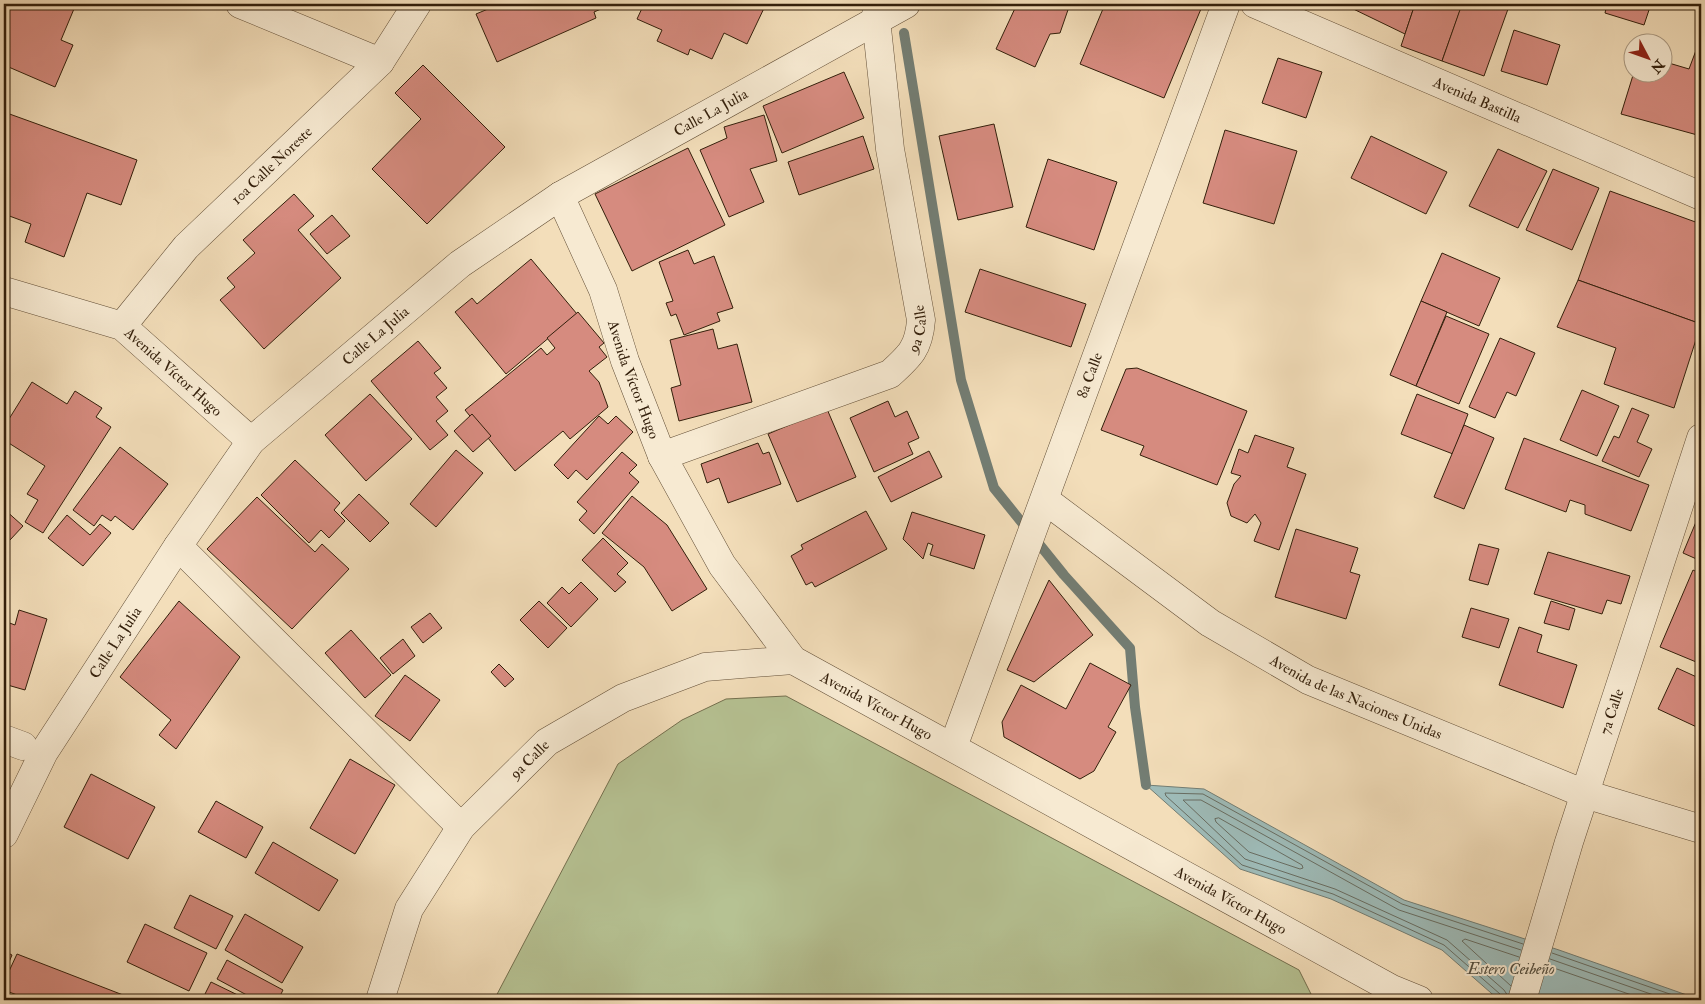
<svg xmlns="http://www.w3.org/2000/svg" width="1705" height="1004" font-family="'IM FELL Double Pica',serif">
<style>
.green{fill:#b6c293;stroke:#74704f}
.water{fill:#9ebbb8;stroke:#737d73}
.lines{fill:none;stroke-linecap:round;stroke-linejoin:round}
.shore{stroke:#686d62;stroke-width:1}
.stream{stroke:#737d73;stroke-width:10}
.building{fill:#d68b7f;stroke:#331f0b}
.minor-casing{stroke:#634f37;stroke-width:29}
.minor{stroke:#f7ead2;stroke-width:28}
.labels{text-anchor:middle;stroke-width:4;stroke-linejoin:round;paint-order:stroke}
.street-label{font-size:15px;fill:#331f0b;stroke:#f7ead2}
.water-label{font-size:16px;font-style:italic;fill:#534e3f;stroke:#f7ead2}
</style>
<rect width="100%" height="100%" fill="#f3deba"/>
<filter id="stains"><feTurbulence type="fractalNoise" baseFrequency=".004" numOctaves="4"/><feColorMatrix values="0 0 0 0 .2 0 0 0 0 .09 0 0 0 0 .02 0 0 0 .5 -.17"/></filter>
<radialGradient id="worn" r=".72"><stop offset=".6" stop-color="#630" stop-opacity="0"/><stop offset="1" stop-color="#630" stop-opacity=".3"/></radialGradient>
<!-- green -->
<polygon class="green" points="786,696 1299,970 1314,1000 494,1000 618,764 682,720 726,699"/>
<!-- water -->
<polygon class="water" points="1146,785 1204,789 1404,900 1559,950 1701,1000 1499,1000 1442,950 1331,899 1240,869"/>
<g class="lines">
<!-- shore -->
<g class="shore">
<polygon points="1219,818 1302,865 1303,868 1300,869 1249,852 1216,822 1215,819"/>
<polyline points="1552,953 1687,1000"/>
<polyline points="1550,959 1668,1000"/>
<polyline points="1548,966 1646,1000"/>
<polyline points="1511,986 1462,941 1465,939 1519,957"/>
<polyline points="1508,996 1504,990 1447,940 1335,889 1245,859 1183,800 1201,800 1399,910 1521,950"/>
<polyline points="1502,1000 1500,994 1444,945 1333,894 1242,865 1166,796 1165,793 1203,794 1402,904 1523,944"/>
</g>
<!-- stream -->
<polyline class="stream" points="904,33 961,380 994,488 1064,575 1130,648 1135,707 1146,785"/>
</g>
<!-- building -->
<g class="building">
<polygon points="4,4 76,4 61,40 73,45 55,87 4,65"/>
<polygon points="500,4 607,4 608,6 594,12 596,18 497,62 476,14"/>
<polygon points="644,4 766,4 747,44 724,33 712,59 690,49 688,55 657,41 662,30 637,19"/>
<polygon points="1017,4 1070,4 1060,33 1050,34 1035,67 996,49"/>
<polygon points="1105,4 1203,4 1164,98 1080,64"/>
<polygon points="1343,4 1415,4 1405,34"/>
<polygon points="1415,4 1462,5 1442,61 1401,46"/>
<polygon points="1462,4 1493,4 1508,9 1484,76 1442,61"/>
<polygon points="1607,4 1651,4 1644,25 1605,13"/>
<polygon points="1683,4 1701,4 1701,9"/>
<polygon points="1514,30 1560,45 1547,85 1501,71"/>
<polygon points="1701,37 1701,136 1621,114 1634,72 1662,72 1662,61 1689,69"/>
<polygon points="1278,58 1322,72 1306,118 1262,103"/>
<polygon points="423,65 505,147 427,224 372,169 421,119 395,93"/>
<polygon points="844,72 864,118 782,153 763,106"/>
<polygon points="4,112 137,160 121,205 87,193 64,257 25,242 31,224 4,214"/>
<polygon points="764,115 777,161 750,169 764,202 729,217 700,150 727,138 724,127"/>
<polygon points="994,124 1013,207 958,220 939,136"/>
<polygon points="1225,130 1297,151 1274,224 1203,203"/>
<polygon points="863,136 874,169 799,195 788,162"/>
<polygon points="1371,136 1447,172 1426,214 1351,178"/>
<polygon points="688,148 725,225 632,271 595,194"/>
<polygon points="1498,149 1547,171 1518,228 1469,206"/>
<polygon points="1048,159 1117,182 1094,250 1026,227"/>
<polygon points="1553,169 1599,188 1572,250 1526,230"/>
<polygon points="1610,191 1701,224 1701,324 1578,280"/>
<polygon points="294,194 314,216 298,230 341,278 264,349 220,300 235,287 227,278 255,253 243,240"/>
<polygon points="332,215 350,236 327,254 310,234"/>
<polygon points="688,250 694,264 714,256 733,308 717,313 720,321 684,335 676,314 671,316 666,303 673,301 659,262"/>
<polygon points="1442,253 1500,278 1479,326 1421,301"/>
<polygon points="531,259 577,314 506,374 455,312 472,298 477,304"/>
<polygon points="980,269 1086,304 1071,347 965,312"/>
<polygon points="1578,280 1701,324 1674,408 1604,384 1616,348 1557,327"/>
<polygon points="1421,301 1447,312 1416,386 1390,375"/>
<polygon points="578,312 604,343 599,347 607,357 589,371 599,382 608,407 570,439 563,431 515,471 465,410 541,348 547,355 555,348 547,338"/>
<polygon points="1446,316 1489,334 1459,404 1416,386"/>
<polygon points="713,329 718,349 737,344 752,402 679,421 671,388 681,385 670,340"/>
<polygon points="1500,338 1535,353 1516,396 1507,392 1495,418 1469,407"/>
<polygon points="418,341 441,368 434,373 447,388 436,397 448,411 436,421 448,435 430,450 371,381"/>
<polygon points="1137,368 1247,411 1217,485 1140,455 1144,446 1101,430 1126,369"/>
<polygon points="32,382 67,404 75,391 102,408 96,417 111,427 43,533 25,522 38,500 27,494 45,466 4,440 4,427"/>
<polygon points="1582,390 1619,406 1597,456 1560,440"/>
<polygon points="370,394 412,439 366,481 325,435"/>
<polygon points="1417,394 1468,414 1453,454 1401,434"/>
<polygon points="888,401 895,417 907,411 919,438 908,443 913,454 874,472 850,418"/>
<polygon points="1632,408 1649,415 1637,442 1652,449 1639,477 1602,461 1614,436 1619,438"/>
<polygon points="827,409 856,477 797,502 768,434"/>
<polygon points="472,414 491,436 473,452 454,431"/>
<polygon points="599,416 608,424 616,416 633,432 587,480 576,470 568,479 554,465"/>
<polygon points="1464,425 1494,438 1464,509 1434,497"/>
<polygon points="1255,435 1294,448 1287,467 1306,474 1279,550 1254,541 1261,523 1255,514 1247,523 1231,516 1227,503 1234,484 1241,476 1231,473 1239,449 1248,453"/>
<polygon points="1524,438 1649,485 1631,531 1585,514 1585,505 1570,500 1566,512 1505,489"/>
<polygon points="758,443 763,454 769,452 781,484 728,503 719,478 707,483 701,464"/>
<polygon points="120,447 168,484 133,530 115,516 111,521 102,515 94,526 73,510"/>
<polygon points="456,450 483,473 436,527 410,504"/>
<polygon points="929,451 942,477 891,502 878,477"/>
<polygon points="622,452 637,465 629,473 639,482 594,534 579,520 587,511 577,502"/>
<polygon points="295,460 340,503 334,510 345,521 329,538 321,530 309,543 261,495"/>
<polygon points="359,494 389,523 370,542 341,513"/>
<polygon points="632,496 667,525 707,589 672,611 644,567 602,533"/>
<polygon points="257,497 315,552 322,544 349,569 292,629 207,549"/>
<polygon points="4,509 23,526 10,540 4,535"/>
<polygon points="1701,510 1701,561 1683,553"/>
<polygon points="866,511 887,549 815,587 812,582 806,585 791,556 803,549 801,545"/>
<polygon points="912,512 985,535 974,569 930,555 933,545 928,543 923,559 903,539"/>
<polygon points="67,515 90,535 100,524 111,533 83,566 48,538"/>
<polygon points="1296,529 1358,548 1350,572 1360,575 1346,619 1275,597"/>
<polygon points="603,538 628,563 617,574 626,582 615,592 582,560"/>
<polygon points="1479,544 1499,549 1488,585 1469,580"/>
<polygon points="1548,552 1630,576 1621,604 1607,600 1602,614 1534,594"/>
<polygon points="1693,570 1701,574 1701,664 1660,647"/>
<polygon points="1049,580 1093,635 1034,682 1007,670"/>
<polygon points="581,582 598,599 571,627 547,603 562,587 569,594"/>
<polygon points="179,601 240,657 176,749 159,735 171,720 120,677"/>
<polygon points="539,601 567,628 548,648 520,620"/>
<polygon points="1551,601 1575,609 1569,630 1544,623"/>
<polygon points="1471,608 1509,619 1499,648 1462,637"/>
<polygon points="19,610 47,619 25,690 4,684 4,621 15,625"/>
<polygon points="430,613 442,628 423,643 411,627"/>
<polygon points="1519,627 1542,635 1537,652 1577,665 1563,708 1499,685"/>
<polygon points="351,630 391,675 365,698 325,653"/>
<polygon points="403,639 415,656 393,674 380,658"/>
<polygon points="1090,663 1131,685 1108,727 1116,732 1094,771 1080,779 1004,737 1002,722 1021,685 1066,709"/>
<polygon points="499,664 514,679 505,687 491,672"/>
<polygon points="1677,668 1701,679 1701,729 1658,709"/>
<polygon points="405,675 440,700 410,741 375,716"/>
<polygon points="350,759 395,785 355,854 310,828"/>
<polygon points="91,774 155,807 128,859 64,827"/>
<polygon points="216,801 263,827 246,858 198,832"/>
<polygon points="273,842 338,880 319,911 255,873"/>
<polygon points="190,895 233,916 216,949 174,928"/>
<polygon points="245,914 303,947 282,983 225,950"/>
<polygon points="145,924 207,953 189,991 127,962"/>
<polygon points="4,951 12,955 4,974"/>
<polygon points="17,954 136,1000 30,1000 4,990 4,982"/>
<polygon points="227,960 283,990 278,1000 256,1000 217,979"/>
<polygon points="211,982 248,1000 202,1000"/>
</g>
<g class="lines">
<defs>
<g id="minor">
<polyline points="240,4 380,62"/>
<path id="s1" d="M1255,4L1701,196"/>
<path id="s2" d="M560,196L603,290L625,361L662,456L722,565L793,660L1392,989L1419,1000"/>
<path id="s3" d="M4,291L122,326L251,441"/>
<path id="s4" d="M122,326L186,247L380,62L417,4"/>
<path id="s5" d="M662,456L890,374C910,356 919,348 921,320L890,149L876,19L877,4"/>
<path id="s6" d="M1045,500L1210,623L1308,680L1585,794L1701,829"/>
<polyline points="178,546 461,827"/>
<polyline points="4,739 23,746"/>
<path id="s7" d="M953,747L1226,4"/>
<path id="s8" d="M4,834L44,752L178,546L251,441L460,264L560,196L906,4"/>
<path id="s9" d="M380,1000L409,909L461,827L547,742L623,698L705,667L793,660"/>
<path id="s10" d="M1522,1000L1569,842L1701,438"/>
</g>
</defs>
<!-- minor casing -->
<use href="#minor" class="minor-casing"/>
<!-- minor -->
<use href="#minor" class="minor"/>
</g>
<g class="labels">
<!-- street labels -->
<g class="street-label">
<text dy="5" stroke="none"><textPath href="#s1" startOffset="242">Avenida Bastilla</textPath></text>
<text dy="5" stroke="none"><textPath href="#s8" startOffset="1032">Calle La Julia</textPath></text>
<text dy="5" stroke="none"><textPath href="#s4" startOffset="220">10a Calle Noreste</textPath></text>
<text dy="5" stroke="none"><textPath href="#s5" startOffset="298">9a Calle</textPath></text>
<text dy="5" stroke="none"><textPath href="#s8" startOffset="628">Calle La Julia</textPath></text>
<text dy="5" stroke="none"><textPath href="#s3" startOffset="192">Avenida Víctor Hugo</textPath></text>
<text dy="5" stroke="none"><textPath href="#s7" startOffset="396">8a Calle</textPath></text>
<text dy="5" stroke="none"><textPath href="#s2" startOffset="198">Avenida Víctor Hugo</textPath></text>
<text dy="5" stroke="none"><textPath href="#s8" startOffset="222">Calle La Julia</textPath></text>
<text dy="5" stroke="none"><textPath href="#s6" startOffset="370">Avenida de las Naciones Unidas</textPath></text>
<text dy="5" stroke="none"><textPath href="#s2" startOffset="618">Avenida Víctor Hugo</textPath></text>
<text dy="5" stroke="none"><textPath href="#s10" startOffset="302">7a Calle</textPath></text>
<text dy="5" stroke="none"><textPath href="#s9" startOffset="289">9a Calle</textPath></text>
<text dy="5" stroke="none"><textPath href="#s2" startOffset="1022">Avenida Víctor Hugo</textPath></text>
</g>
<!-- water labels -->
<g class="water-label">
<text x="1511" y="974">Estero Ceibeño</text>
</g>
</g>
<!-- margin -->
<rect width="1705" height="1004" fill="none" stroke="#f3deba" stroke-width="20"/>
<rect x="5" y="5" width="1695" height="994" fill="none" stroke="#331f0b" stroke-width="2.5"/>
<rect x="10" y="10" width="1685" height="984" fill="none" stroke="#331f0b"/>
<!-- north arrow -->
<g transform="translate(1648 58) rotate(131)"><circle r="24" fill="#f7ead2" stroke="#a99982"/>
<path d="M0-4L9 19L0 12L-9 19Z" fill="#8f2418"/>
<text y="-8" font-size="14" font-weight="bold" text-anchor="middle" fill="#331f0b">N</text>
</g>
<rect width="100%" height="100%" filter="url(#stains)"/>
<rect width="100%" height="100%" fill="url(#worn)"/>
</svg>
